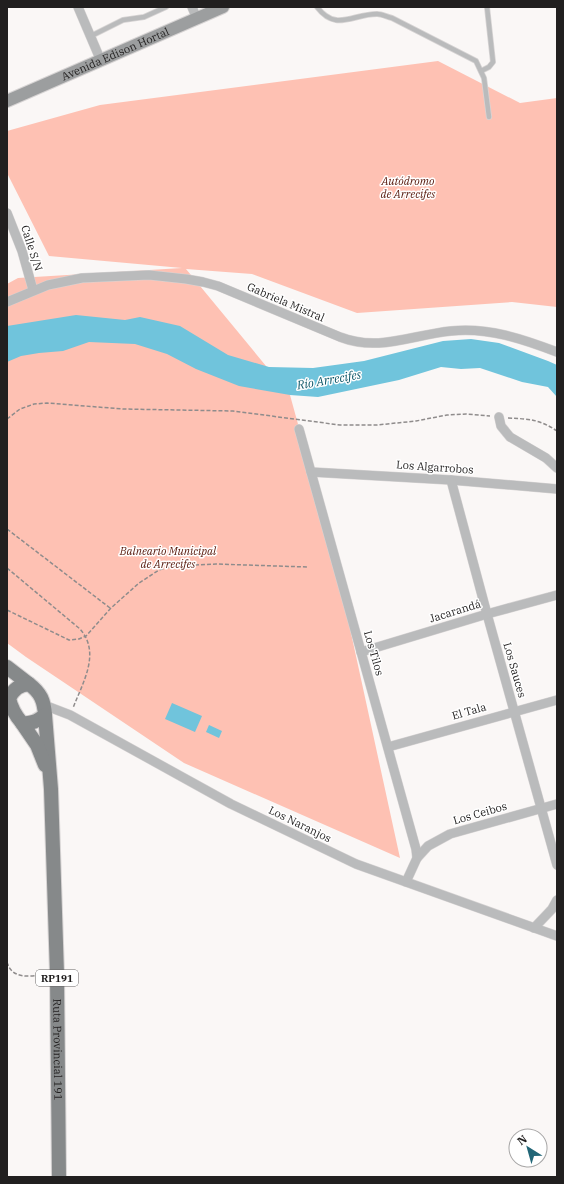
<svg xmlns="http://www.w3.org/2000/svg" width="564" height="1184" font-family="'IBM Plex Serif',serif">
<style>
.green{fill:#fec1b3}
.water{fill:#70c4dc}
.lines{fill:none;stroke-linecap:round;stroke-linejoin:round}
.service-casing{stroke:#d7d4d4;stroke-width:6}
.minor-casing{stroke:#d7d4d4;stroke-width:10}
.secondary-casing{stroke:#d7d4d4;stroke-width:14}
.primary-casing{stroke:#d7d4d4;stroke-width:16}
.path{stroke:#8f8c8c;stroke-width:1.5;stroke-dasharray:4 2;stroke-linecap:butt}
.service{stroke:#babbbc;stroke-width:4.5}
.minor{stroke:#babbbc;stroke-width:9}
.secondary{stroke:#9c9e9f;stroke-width:12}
.primary{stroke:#86898a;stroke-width:14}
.labels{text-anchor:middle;stroke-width:3;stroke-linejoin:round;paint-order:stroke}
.shield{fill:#fff;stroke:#646262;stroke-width:1}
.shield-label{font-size:10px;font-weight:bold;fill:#211f1f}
.street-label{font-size:11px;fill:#211f1f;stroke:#fff}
.park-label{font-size:11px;font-style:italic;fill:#57180b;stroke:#fff}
.water-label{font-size:12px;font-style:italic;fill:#085364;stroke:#fff}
</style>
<rect width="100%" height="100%" fill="#faf7f6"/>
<!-- green -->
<polygon class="green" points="438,61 520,103 557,98 557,307 512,302 357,313 252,274 186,269 290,395 334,555 400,858 184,763 26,657 7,643 7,284 18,278 182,268 49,256 7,173 7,131 100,105"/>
<!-- water -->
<g class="water">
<polygon points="76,315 125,320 140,317 180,326 228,355 269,367 313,368 364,361 443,341 471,339 499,343 548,361 557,365 557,397 548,387 522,382 480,368 461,369 441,367 399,380 318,397 290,395 239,386 196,369 167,354 135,344 89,342 63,351 39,353 21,356 7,362 7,326"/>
<polygon points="172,703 202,716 195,732 165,719"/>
<polygon points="209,725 222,731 219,738 206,732"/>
</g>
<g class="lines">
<defs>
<g id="service">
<path d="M317,7C336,32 352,14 377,14C382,14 387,17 392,18L476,61L484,78L489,117"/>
<polyline points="91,36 123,20 144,17 166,7"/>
<polyline points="481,71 489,67 493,62 487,7"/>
</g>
<g id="minor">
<polyline points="78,7 101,61"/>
<polyline points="192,7 197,19"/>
<polyline points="7,213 22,251 33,290"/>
<path d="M7,302L48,285L82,278L149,275L186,279L203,282L218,286L340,337C379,352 411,335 451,331C488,327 523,339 557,352"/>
<polyline points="499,417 501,426 510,437 546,458 557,468"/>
<polyline points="299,429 416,849 417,858 406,882"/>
<polyline points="311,472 451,480 557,489"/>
<polyline points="451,480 487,614 557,865"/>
<polyline points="361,652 487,614 557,595"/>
<polyline points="44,705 70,715 231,804 356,864 557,936"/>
<polyline points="388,747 557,700"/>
<polyline points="417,858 428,846 450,834 557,804"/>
<polyline points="534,928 552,909 557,900"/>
</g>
<g id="secondary">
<path id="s1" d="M7,101L223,7"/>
</g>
<g id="primary">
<polyline points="7,667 29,684"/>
<path d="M29,684C41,693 44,701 45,715C37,721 32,724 22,723C15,715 11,708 9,698C14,689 19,685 29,684Z"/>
<path id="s2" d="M45,715L51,789L57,974L59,1177"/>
<polyline points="22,723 37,745 45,765"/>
</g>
</defs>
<!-- service casing -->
<use href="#service" class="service-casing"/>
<!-- minor casing -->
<use href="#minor" class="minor-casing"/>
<!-- secondary casing -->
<use href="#secondary" class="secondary-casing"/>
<!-- primary casing -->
<use href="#primary" class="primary-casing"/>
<!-- path -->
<g class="path">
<path d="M508,418C529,419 539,419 557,431"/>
<polyline points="7,419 20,409 34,404 47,403 123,409 233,411 340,425 377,425 416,421 447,415 466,414 490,416"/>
<polyline points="7,529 110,608"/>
<path d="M7,568L80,629C101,653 83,682 73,708"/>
<polyline points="7,610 69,640 79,639 86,636 111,608 139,583 159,570 174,566 216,564 307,567"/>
<path d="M7,962C12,980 30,976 45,975"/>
</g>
<!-- service -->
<use href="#service" class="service"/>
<!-- minor -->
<use href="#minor" class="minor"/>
<!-- secondary -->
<use href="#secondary" class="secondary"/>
<!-- primary -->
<use href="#primary" class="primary"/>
</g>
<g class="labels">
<!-- shield labels -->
<rect class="shield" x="36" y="970" width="42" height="16" rx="3"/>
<g class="shield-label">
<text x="57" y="982">RP191</text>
</g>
<!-- street labels -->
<g class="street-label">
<text dy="4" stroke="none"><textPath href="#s1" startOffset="118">Avenida Edison Hortal</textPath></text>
<text transform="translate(32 248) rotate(72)" y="4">Calle S/N</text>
<text transform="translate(286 302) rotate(23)" y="4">Gabriela Mistral</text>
<text transform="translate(435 467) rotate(4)" y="4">Los Algarrobos</text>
<text transform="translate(455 611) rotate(-17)" y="4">Jacarandá</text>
<text transform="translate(374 653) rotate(74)" y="4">Los Tilos</text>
<text transform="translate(515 670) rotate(74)" y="4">Los Sauces</text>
<text transform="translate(469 711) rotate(-16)" y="4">El Tala</text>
<text transform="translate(480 813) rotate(-16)" y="4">Los Ceibos</text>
<text transform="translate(300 824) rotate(26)" y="4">Los Naranjos</text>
<text dy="4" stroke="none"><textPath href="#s2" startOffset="335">Ruta Provincial 191</textPath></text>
</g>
<!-- park labels -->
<g class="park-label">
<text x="408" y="185">Autódromo<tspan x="408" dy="13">de Arrecifes</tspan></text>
<text x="168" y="555">Balneario Municipal<tspan x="168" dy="13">de Arrecifes</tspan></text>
</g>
<!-- water labels -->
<g class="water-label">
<text transform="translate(329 380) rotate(-10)" y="4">Río Arrecifes</text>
</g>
</g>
<!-- border -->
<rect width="564" height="1184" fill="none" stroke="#211f1f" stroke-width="16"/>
<!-- north arrow -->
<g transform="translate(528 1148) rotate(323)"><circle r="19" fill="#ffffff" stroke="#a6a5a5"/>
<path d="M0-3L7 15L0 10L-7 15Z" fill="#226677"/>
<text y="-6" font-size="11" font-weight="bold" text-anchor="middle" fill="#211f1f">N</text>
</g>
</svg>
